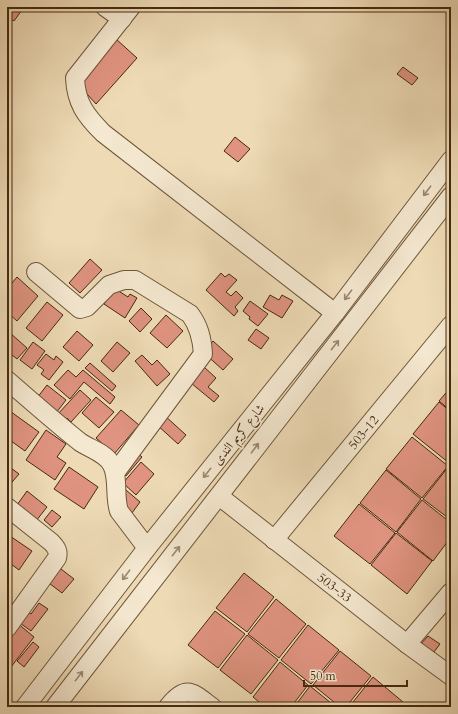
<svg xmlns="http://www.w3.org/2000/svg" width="458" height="714" font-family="Cardo,Amiri,serif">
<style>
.building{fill:#df9380;stroke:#452910}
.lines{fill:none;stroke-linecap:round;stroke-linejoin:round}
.minor-casing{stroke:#6f563a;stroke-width:20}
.minor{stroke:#f4e8d0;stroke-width:18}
.oneway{stroke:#9c8870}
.labels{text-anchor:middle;stroke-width:3.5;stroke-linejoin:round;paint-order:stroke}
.street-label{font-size:13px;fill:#452910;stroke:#f4e8d0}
</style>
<rect width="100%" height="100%" fill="#eedbb6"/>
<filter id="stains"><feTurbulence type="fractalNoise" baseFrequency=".005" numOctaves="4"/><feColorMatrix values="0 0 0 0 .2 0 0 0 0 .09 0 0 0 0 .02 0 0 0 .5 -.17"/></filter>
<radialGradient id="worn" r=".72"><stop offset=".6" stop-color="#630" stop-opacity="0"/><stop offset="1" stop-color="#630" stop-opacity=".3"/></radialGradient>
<!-- building -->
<g class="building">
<polygon points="7,7 24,7 14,21 7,16"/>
<polygon points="116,39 137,58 96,104 79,85"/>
<polygon points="403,67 418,78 412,85 397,74"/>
<polygon points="235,137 250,149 238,162 224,151"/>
<polygon points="90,259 102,270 80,293 69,283"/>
<polygon points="7,265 9,267 7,270 12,274 7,280"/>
<polygon points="221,273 225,277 229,274 237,280 226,292 231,296 236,291 243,298 235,307 238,311 234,316 206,290"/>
<polygon points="17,277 38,296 17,321 7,312 7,289"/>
<polygon points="114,288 128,297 130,294 137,298 125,318 104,304"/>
<polygon points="270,295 279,300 282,295 293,301 282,318 263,307"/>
<polygon points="250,301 268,314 258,326 249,319 250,317 243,311"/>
<polygon points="47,302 63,315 42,341 26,328"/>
<polygon points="141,308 152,319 140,332 129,321"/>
<polygon points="166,315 183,331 167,348 150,333"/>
<polygon points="256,329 269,338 261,349 248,340"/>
<polygon points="77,331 93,345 79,361 63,347"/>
<polygon points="9,332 27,348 17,359 7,351 7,335"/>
<polygon points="213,341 233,359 223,370 204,353"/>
<polygon points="33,342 45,351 32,369 20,360"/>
<polygon points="117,342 130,353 113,372 101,361"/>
<polygon points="7,354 12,358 7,363"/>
<polygon points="46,354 54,360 56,356 63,362 49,380 41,374 44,370 37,365"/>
<polygon points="142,355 152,365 157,360 170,374 157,386 135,361"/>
<polygon points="90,363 116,386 112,391 85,368"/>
<polygon points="204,367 216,378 208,387 219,396 214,402 191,383"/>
<polygon points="68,370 76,377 83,370 115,397 110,404 84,382 70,399 54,385"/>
<polygon points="47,385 66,400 56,413 37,398"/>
<polygon points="451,387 451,411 439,401"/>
<polygon points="80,390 91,400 71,422 67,418 64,421 57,415"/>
<polygon points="96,397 114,412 99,428 82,413"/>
<polygon points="439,402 451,412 451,460 449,463 413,434"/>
<polygon points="7,409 39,432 25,451 7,438"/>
<polygon points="121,410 139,425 114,454 96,438"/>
<polygon points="164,415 186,435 178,444 156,424"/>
<polygon points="46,430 66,444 57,457 66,463 55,480 26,460"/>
<polygon points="412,437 448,466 422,498 386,469"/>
<polygon points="135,451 142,457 126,476 119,470"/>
<polygon points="141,462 154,474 136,495 123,483"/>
<polygon points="7,465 19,474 7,488"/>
<polygon points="449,466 451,468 451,520 423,499"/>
<polygon points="69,467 98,487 84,509 54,489"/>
<polygon points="386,470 421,499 396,532 360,503"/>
<polygon points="126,490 140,502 132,513 117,502"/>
<polygon points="27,491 47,507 32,526 17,505"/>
<polygon points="422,500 451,523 451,537 433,561 397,532"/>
<polygon points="359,504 395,533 370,564 334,536"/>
<polygon points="52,510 61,517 52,527 44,520"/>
<polygon points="396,533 432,561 407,594 371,565"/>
<polygon points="7,534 32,551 19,570 7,561"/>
<polygon points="57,566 74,579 62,593 45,580"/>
<polygon points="244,573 274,597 247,632 216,608"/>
<polygon points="276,599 306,624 279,658 248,634"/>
<polygon points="39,603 48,609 31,631 20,623 28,612 31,614"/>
<polygon points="215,611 245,634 218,668 188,645"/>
<polygon points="16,622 34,637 11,667 7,663 7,634"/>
<polygon points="308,625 339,650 311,684 281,660"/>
<polygon points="247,635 278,660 251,694 220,670"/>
<polygon points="428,636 440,644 431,656 419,646"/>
<polygon points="33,642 39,647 24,667 17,661"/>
<polygon points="340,651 371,676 346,707 340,707 313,685"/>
<polygon points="280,662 308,685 291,707 265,707 253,697"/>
<polygon points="373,677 403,702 399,707 349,707"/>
<polygon points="310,686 336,707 294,707"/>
<polygon points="404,703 410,707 401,707"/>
</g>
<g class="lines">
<defs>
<g id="minor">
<polyline points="105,7 122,19"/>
<path d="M131,7L75,78C76,103 86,116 103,133L335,313"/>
<path d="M36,272L80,309L87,307L109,285L124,280H135L190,314C199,326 202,338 203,354L115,473"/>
<path d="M7,380C31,401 55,422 80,442C90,449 106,453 112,465C119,479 114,496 119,511L147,548"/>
<polyline points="219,496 407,644 451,676"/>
<path d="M7,507L51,542C56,547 59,551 57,558L7,628"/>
<polyline points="274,540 451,325"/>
<polyline points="407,644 451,592"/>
<polyline points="25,707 147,548 335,313 451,160"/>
<polyline points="55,707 451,196"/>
<path d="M168,707C186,684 192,692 212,707"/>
</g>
</defs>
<!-- minor casing -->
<use href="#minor" class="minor-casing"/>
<!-- minor -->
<use href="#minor" class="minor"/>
</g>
<!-- one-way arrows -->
<defs><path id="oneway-shaft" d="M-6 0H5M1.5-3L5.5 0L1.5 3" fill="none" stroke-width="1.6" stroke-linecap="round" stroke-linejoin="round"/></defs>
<g class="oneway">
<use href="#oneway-shaft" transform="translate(427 191) rotate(127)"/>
<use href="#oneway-shaft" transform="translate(348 295) rotate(127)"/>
<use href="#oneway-shaft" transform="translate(335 345) rotate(-52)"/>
<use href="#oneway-shaft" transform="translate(255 448) rotate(-53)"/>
<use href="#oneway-shaft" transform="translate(207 473) rotate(129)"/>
<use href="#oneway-shaft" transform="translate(176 551) rotate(-52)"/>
<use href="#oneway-shaft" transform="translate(126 575) rotate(127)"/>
<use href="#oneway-shaft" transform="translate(79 676) rotate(-52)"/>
</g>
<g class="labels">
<!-- street labels -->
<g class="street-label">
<text transform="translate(363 432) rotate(-50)" y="5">503-12</text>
<text transform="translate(238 434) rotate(-51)" y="5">شارع كريم الندى</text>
<text transform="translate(335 587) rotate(38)" y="5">503-33</text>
</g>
</g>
<!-- margin -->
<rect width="458" height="714" fill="none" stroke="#eedbb6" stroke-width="24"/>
<rect x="8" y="8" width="442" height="698" fill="none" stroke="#452910" stroke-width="2"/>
<rect x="12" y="12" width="434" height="690" fill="none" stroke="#452910"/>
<!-- scale -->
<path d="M304 680v6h103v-6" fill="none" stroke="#452910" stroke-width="2"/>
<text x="310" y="680" font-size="12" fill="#452910" stroke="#f4e8d0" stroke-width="3" paint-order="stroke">50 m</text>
<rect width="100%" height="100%" filter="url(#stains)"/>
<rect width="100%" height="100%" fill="url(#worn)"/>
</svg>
